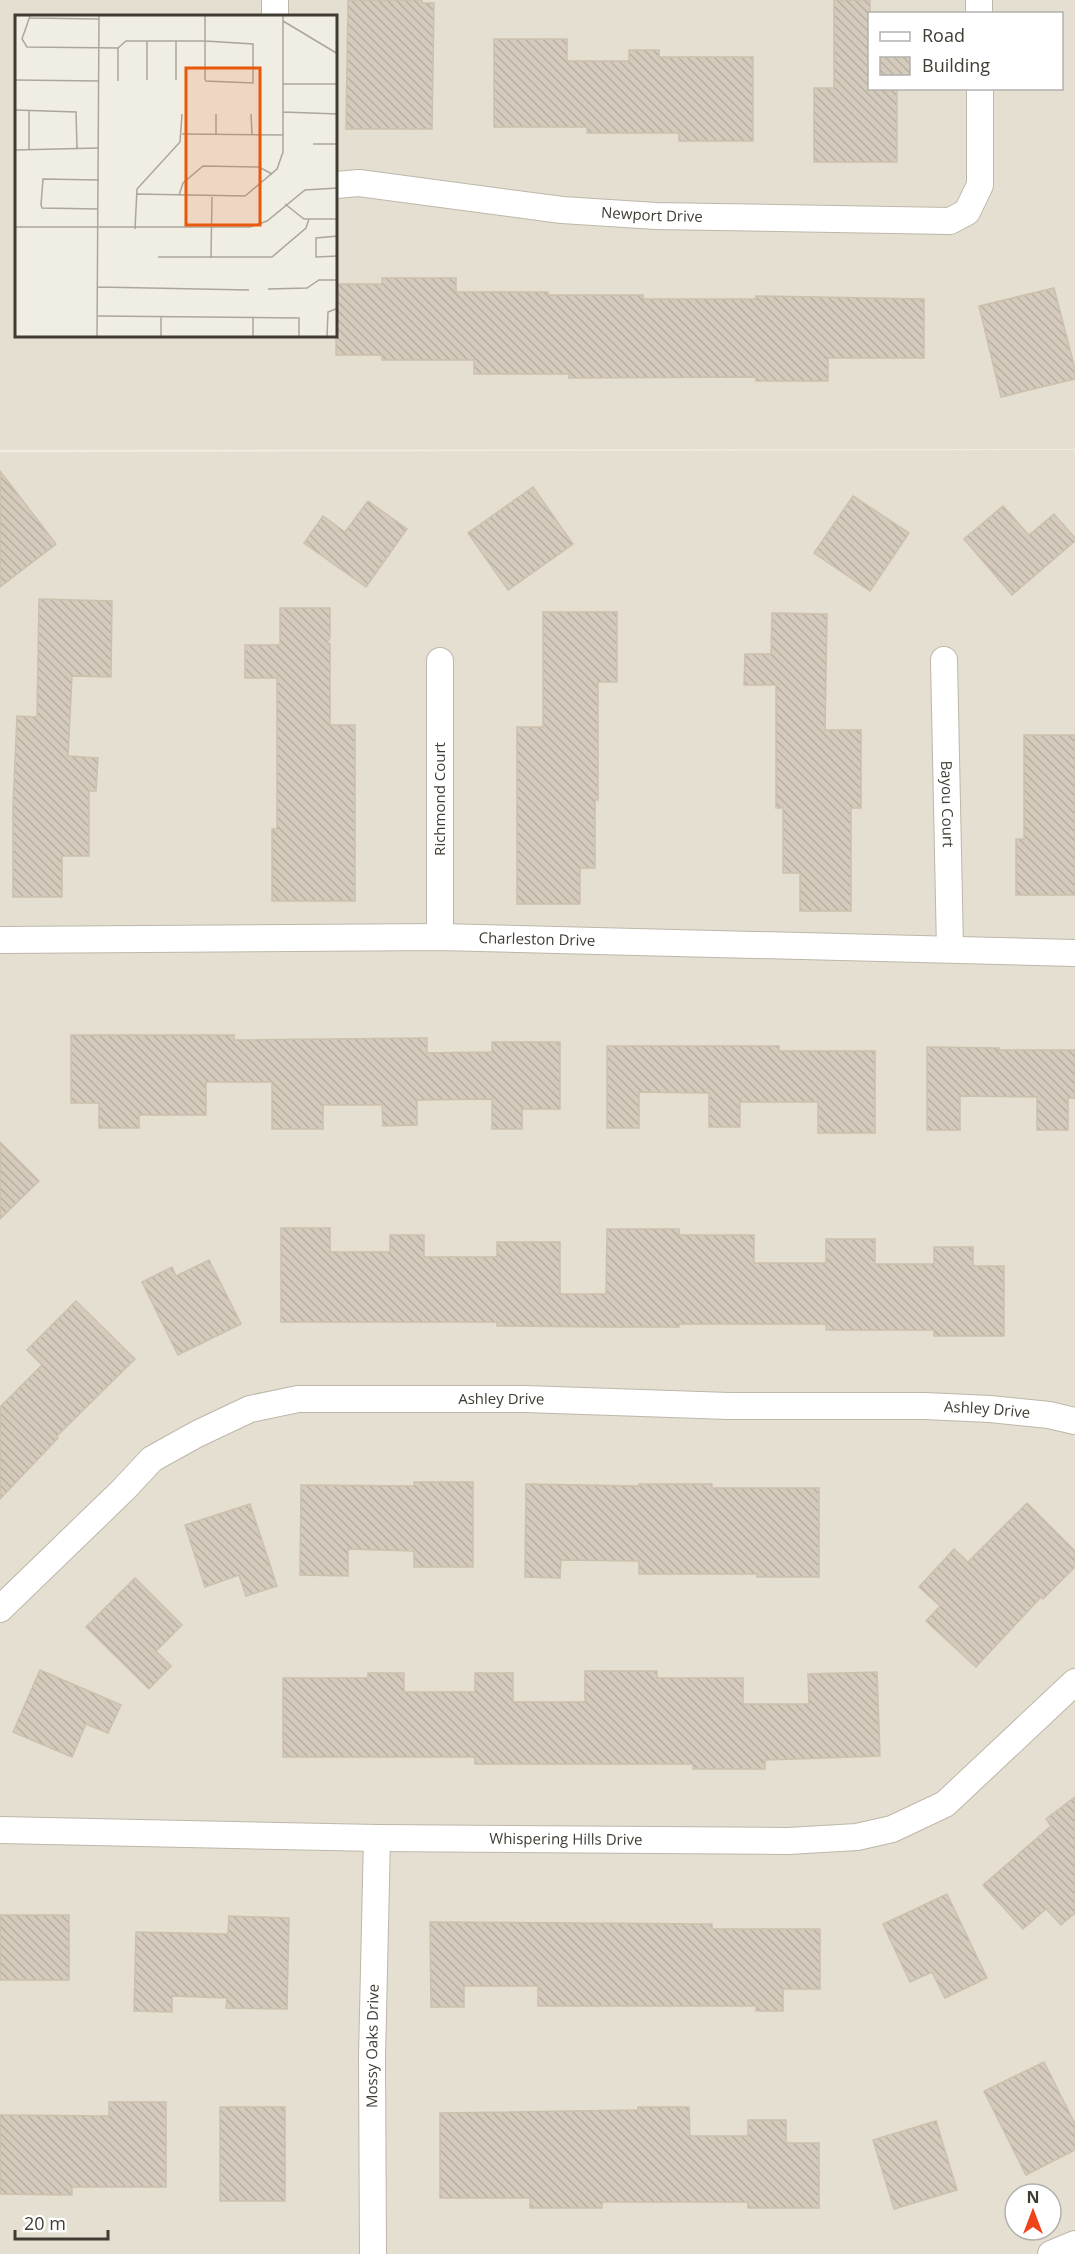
<svg xmlns="http://www.w3.org/2000/svg" width="1075" height="2254" font-family="'Open Sans',sans-serif">
<style>
.residential{fill:#e4dfd1;fill-rule:evenodd}
.building{fill:url(#building-back-hatch);stroke:#ccc1ac;stroke-width:1.5}
.lines{fill:none;stroke-linecap:round;stroke-linejoin:round}
.minor-casing{stroke:#beb7a9;stroke-width:28}
.minor{stroke:#fff;stroke-width:26}
.labels{text-anchor:middle;stroke-width:4.5;stroke-linejoin:round;paint-order:stroke}
.street-label{font-size:15px;fill:#413c33;stroke:#fff}
.inset-road{fill:none;stroke:#aaa69c;stroke-width:1.5}
.view{fill:#e8590c;fill-opacity:0.15;stroke:#e8590c;stroke-width:3}
.inset-edge{fill:none;stroke:#413c33;stroke-width:3}
</style>
<defs>
<pattern id="building-back-hatch" width="6" height="6" patternUnits="userSpaceOnUse" patternTransform="scale(1.5)"><rect width="6" height="6" fill="#d4cbbc"/><path d="M-1 5l2 2M0 0l6 6M5-1l2 2" fill="none" stroke="#b7afa2"/></pattern>
</defs>
<rect width="100%" height="100%" fill="#f0ede2"/>
<!-- residential -->
<g class="residential">
<path d="M0,0H1075V449L0,450ZM870,14H1062V88H870ZM16,16H336V336H16Z"/>
<path d="M1075,450V2254H0V452ZM1015,2194H1051V2230H1015Z"/>
</g>
<!-- building -->
<g class="building">
<polygon points="348,0 422,0 422,3 434,3 432,129 346,129"/>
<polygon points="834,0 870,0 870,88 897,88 897,162 814,162 814,88 834,88"/>
<polygon points="494,39 567,39 567,61 629,61 629,50 659,50 659,57 753,57 753,141 679,141 679,133 587,133 587,127 494,127"/>
<polygon points="382,278 456,278 456,292 548,292 548,295 643,295 643,299 756,299 756,296 924,299 924,358 828,358 828,381 756,381 756,377 569,378 569,374 474,374 474,360 382,360 382,355 336,355 336,284 382,284"/>
<polygon points="1054,288 1075,369 1075,379 1001,397 979,306"/>
<polygon points="0,471 56,544 0,587"/>
<polygon points="533,487 573,544 508,590 468,533"/>
<polygon points="853,496 909,533 870,591 814,553"/>
<polygon points="368,501 407,529 366,587 304,543 323,516 345,532"/>
<polygon points="1003,506 1029,535 1054,514 1075,538 1075,541 1012,595 964,539"/>
<polygon points="39,599 112,601 111,677 72,676 68,756 98,758 96,791 89,791 89,856 62,856 62,897 13,897 13,805 17,716 37,717"/>
<polygon points="280,608 330,608 330,638 327,642 330,644 330,725 355,725 355,901 272,901 272,829 277,829 277,678 245,678 245,645 280,645"/>
<polygon points="543,612 617,612 617,682 598,682 598,800 595,800 595,868 580,868 580,904 517,904 517,727 543,727"/>
<polygon points="772,613 827,614 825,730 861,730 861,808 851,808 851,911 800,911 800,873 783,873 783,808 776,808 776,685 744,685 745,654 771,654"/>
<polygon points="1024,735 1075,735 1075,895 1016,895 1016,839 1024,839"/>
<polygon points="71,1035 234,1035 234,1040 427,1038 427,1053 492,1052 492,1042 560,1042 560,1109 522,1109 522,1129 492,1129 492,1099 417,1100 417,1125 383,1126 382,1105 323,1105 323,1129 272,1129 272,1082 206,1082 206,1115 139,1115 139,1128 99,1128 99,1103 71,1103"/>
<polygon points="607,1046 779,1046 779,1051 875,1051 875,1133 818,1133 818,1102 740,1102 740,1127 709,1127 709,1093 639,1092 639,1128 607,1128"/>
<polygon points="927,1047 999,1048 999,1050 1075,1050 1075,1098 1068,1098 1068,1130 1037,1130 1037,1097 960,1096 960,1130 927,1130"/>
<polygon points="0,1142 39,1181 0,1219"/>
<polygon points="281,1228 330,1228 330,1252 390,1252 390,1235 424,1235 424,1257 497,1257 497,1242 560,1242 560,1294 606,1294 607,1229 679,1229 679,1235 754,1235 754,1263 826,1263 826,1239 875,1239 875,1264 934,1264 934,1247 973,1247 973,1266 1004,1266 1004,1336 934,1336 934,1330 826,1330 826,1324 679,1324 679,1327 607,1327 497,1326 497,1322 281,1322"/>
<polygon points="209,1260 241,1324 178,1355 142,1282 172,1267 176,1276"/>
<polygon points="76,1301 135,1359 56,1437 58,1438 0,1499 0,1407 42,1365 27,1350"/>
<polygon points="414,1482 473,1482 473,1567 414,1567 414,1551 348,1549 348,1576 300,1575 301,1485 414,1486"/>
<polygon points="526,1484 639,1486 639,1484 712,1484 712,1488 819,1488 819,1577 757,1577 757,1574 639,1574 639,1561 561,1560 560,1578 525,1577"/>
<polygon points="1027,1503 1075,1551 1075,1567 1043,1599 1041,1597 976,1667 926,1621 940,1606 919,1587 954,1549 968,1562"/>
<polygon points="250,1504 277,1586 246,1596 239,1575 205,1587 185,1525"/>
<polygon points="135,1578 182,1625 156,1651 171,1666 149,1689 86,1627"/>
<polygon points="40,1670 121,1705 108,1733 86,1724 72,1757 13,1732"/>
<polygon points="585,1671 657,1671 657,1678 743,1678 743,1704 809,1704 808,1674 877,1672 880,1756 765,1760 765,1769 693,1769 693,1764 475,1764 475,1757 283,1757 283,1678 368,1678 368,1673 404,1673 404,1692 475,1692 475,1673 513,1673 513,1702 585,1702"/>
<polygon points="1075,1797 1075,1913 1061,1925 1046,1909 1023,1929 983,1885 1051,1826 1046,1819"/>
<polygon points="947,1894 987,1978 945,1998 932,1972 910,1982 883,1924"/>
<rect x="0" y="1915" width="69" height="65"/>
<polygon points="229,1916 289,1918 287,2009 226,2008 227,1998 172,1996 172,2012 134,2011 136,1932 228,1934"/>
<polygon points="430,1922 712,1924 712,1929 820,1929 820,1989 783,1989 783,2011 756,2011 756,2006 538,2006 538,1986 464,1986 464,2007 431,2007"/>
<polygon points="1044,2062 1075,2124 1075,2150 1026,2175 984,2091"/>
<polygon points="109,2102 166,2102 166,2187 72,2187 72,2195 0,2194 0,2115 109,2116"/>
<rect x="220" y="2107" width="65" height="94"/>
<polygon points="638,2107 689,2107 690,2136 748,2136 748,2120 786,2120 786,2143 819,2143 819,2208 748,2208 748,2202 602,2202 602,2208 530,2208 530,2198 440,2198 440,2113 638,2110"/>
<polygon points="936,2121 957,2190 894,2209 873,2140"/>
</g>
<g class="lines">
<defs>
<g id="minor">
<polyline points="979,0 979,14"/>
<polyline points="275,16 275,0"/>
<path id="s1" d="M336,185L359,183L562,210L656,216L950,221L967,212L980,185V88"/>
<path id="s2" d="M944,660L950,949"/>
<polyline points="440,661 440,937"/>
<path id="s3" d="M0,940L440,937L1075,953"/>
<path id="s4" d="M0,1609L123,1490L152,1459L197,1434L250,1409L298,1399H525L729,1406H925L990,1409L1049,1415L1075,1421"/>
<path id="s5" d="M0,1830L377,1838L788,1841L857,1837L892,1829L945,1804L1075,1682"/>
<path id="s6" d="M373,2254L372,2057L377,1838"/>
<polyline points="1051,2254 1075,2244"/>
</g>
</defs>
<!-- minor casing -->
<use href="#minor" class="minor-casing"/>
<!-- minor -->
<use href="#minor" class="minor"/>
</g>
<g class="labels">
<!-- street labels -->
<g class="street-label">
<text dy="5" stroke="none"><textPath href="#s1" startOffset="318">Newport Drive</textPath></text>
<text transform="translate(440 799) rotate(-90)" y="5">Richmond Court</text>
<text dy="5" stroke="none"><textPath href="#s2" startOffset="144">Bayou Court</textPath></text>
<text dy="5" stroke="none"><textPath href="#s3" startOffset="537">Charleston Drive</textPath></text>
<text dy="5" stroke="none"><textPath href="#s4" startOffset="576">Ashley Drive</textPath></text>
<text dy="5" stroke="none"><textPath href="#s4" startOffset="1062">Ashley Drive</textPath></text>
<text dy="5" stroke="none"><textPath href="#s5" startOffset="566">Whispering Hills Drive</textPath></text>
<text dy="5" stroke="none"><textPath href="#s6" startOffset="208">Mossy Oaks Drive</textPath></text>
</g>
</g>
<!-- overview -->
<g transform="translate(15 15)">
<rect width="322" height="322" fill="#f0ede2"/>
<path class="inset-road" d="M15,1L7,24L12,32L103,33M15,3L84,4M268,6L323,39M103,33L111,26H190L238,29V68L191,66L190,64V1M0,65L84,66M132,65V26M161,65V26M103,66V33M268,69H323M0,95L61,97L62,133M14,96V135M268,97L323,99M201,99V119M236,99L237,119M167,119L268,120M298,129H323M0,135L84,133M0,158V212M121,179L230,181L262,154L268,137V1M164,180L168,168L188,151L244,152L257,159M270,189L289,204H323M83,194L27,193L26,190L28,164L84,165M0,212H235L252,206L290,175L323,173M120,214L122,174L165,127L167,99M323,221L301,223V242L323,241M143,242H257L291,213L294,204M196,243L197,182M83,272L234,275M253,274L292,273L304,265H323M83,301L284,303V322M82,322L84,1M146,322V302M238,322V303M312,322L313,297L323,293"/>
<path class="view" d="M171,53H245V210H171Z"/>
<rect width="322" height="322" class="inset-edge"/>
</g>
<!-- legend -->
<rect x="868" y="12" width="195" height="78" fill="#ffffff" stroke="#b3b1ad" stroke-width="1.5"/>
<rect x="880" y="32" width="30" height="9" fill="#ffffff" stroke="#b3b1ad" stroke-width="1.5"/>
<text x="922" y="42" font-size="18" fill="#413c33">Road</text>
<rect x="880" y="57" width="30" height="18" fill="url(#building-back-hatch)" stroke="#b3b1ad" stroke-width="1.5"/>
<text x="922" y="72" font-size="18" fill="#413c33">Building</text>
<!-- north arrow -->
<g transform="translate(1033 2212)"><circle r="28" fill="#ffffff" stroke="#b3b1ad" stroke-width="1.5"/>
<path d="M0-4.5L10 22L0 15L-10 22Z" fill="#ef431a"/>
<text y="-9" font-size="16" font-weight="bold" text-anchor="middle" fill="#413c33">N</text>
</g>
<!-- scale -->
<path d="M15 2230v9h93v-9" fill="none" stroke="#413c33" stroke-width="3"/>
<text x="24" y="2230" font-size="18" fill="#413c33" stroke="#ffffff" stroke-width="4.5" paint-order="stroke">20 m</text>
</svg>
